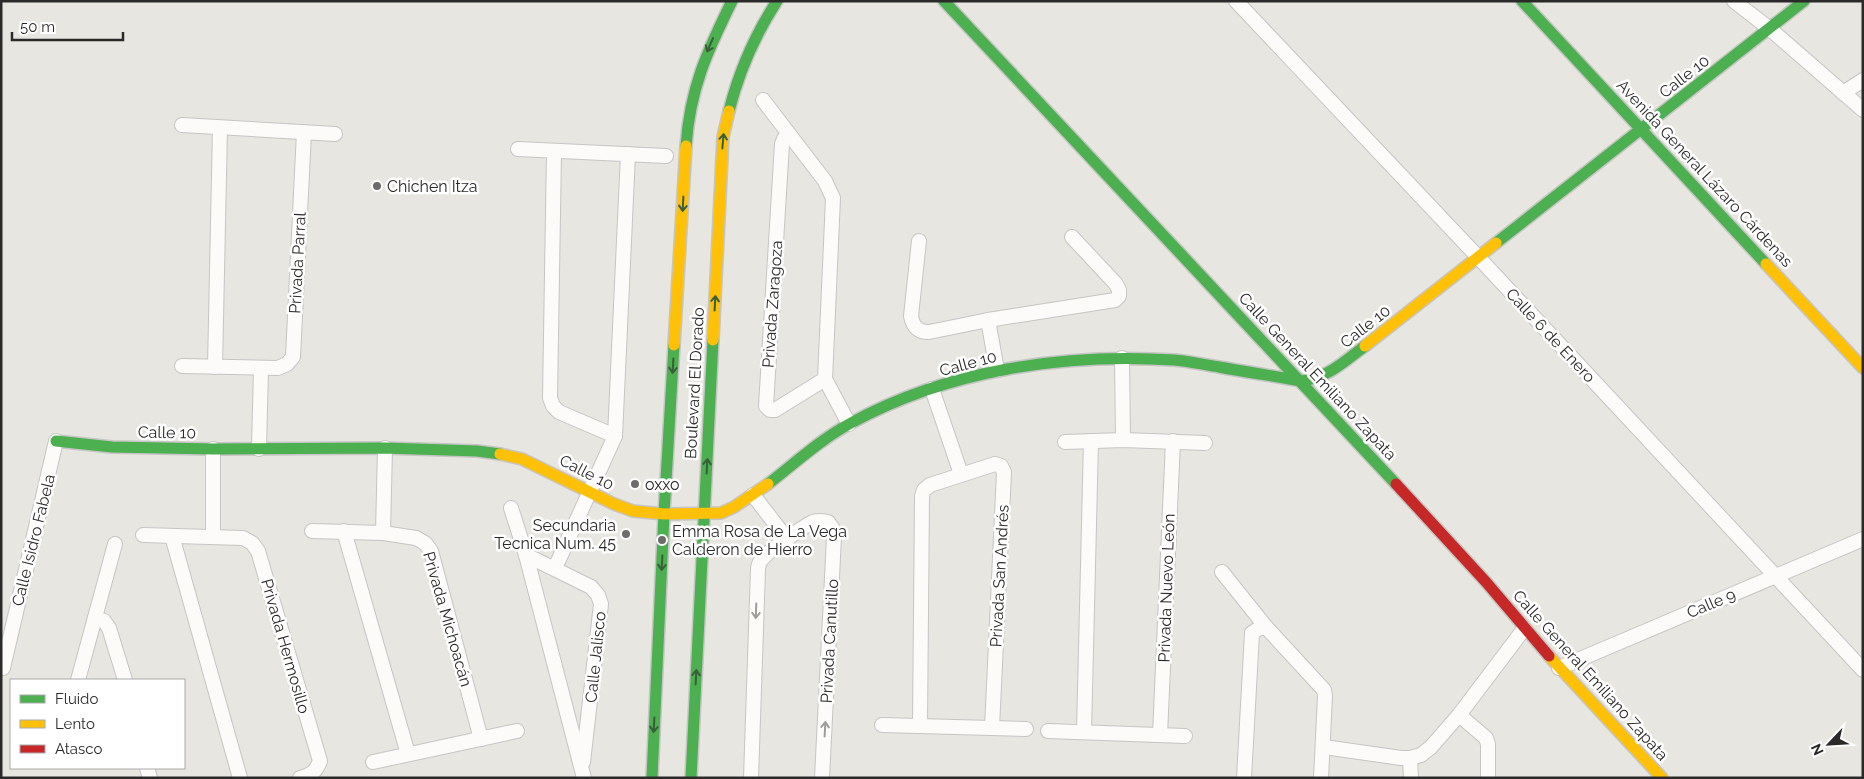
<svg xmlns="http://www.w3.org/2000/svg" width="1864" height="779" font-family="Raleway,sans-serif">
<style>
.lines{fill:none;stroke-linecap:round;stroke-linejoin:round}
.street-casing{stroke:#c6c5c5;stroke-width:16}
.fast-casing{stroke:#c6c5c5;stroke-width:14}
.slow-casing{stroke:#c6c5c5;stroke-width:14}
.jam-casing{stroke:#c6c5c5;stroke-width:14}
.street{stroke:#fcfbfa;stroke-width:14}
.fast{stroke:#4caf50;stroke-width:11}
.slow{stroke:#ffc107;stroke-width:11}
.jam{stroke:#c62828;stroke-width:11}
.oneway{stroke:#385f39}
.oneway2{stroke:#9e9d9c}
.poi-dot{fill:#6c6c6a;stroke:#fff;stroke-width:2}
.labels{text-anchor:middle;stroke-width:5;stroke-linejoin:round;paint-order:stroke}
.street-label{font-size:16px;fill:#2a2a2a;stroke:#fff}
.poi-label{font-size:16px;fill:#2a2a2a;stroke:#fff;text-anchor:start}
</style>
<rect width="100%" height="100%" fill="#e8e6e0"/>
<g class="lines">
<defs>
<g id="street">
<polyline points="1236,1 1479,258 1863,670"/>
<polyline points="1734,1 1770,29 1863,110"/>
<polyline points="1843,93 1863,80"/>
<polyline points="763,100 825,181 833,198 825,379 849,424"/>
<polyline points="182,125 335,134"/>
<polyline points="789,135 784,139 782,144 766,406 770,410 775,410 825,379"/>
<polyline points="518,149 666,156"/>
<polyline points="554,151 550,398 553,406 559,412 615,436"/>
<path d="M919,241L911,316C913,327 918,332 929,332L988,320L1115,300L1119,296V290L1116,284L1072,237"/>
<polyline points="988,320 997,370"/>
<polyline points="1122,358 1123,440"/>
<polyline points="182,366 278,368 287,364 293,357 304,132"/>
<polyline points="215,367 220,128"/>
<polyline points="932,389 961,474"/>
<polyline points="1065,442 1123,440 1205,443"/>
<polyline points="213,449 213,537"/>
<polyline points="259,449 261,368"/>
<polyline points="753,495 787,539"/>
<polyline points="511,508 526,555 584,778"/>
<polyline points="312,531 383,533 416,538 425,543 431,551 481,739"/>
<polyline points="344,531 408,754"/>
<polyline points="383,533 385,448"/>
<path d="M143,535L243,538L252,543L258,551L320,761C316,772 311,775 300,778"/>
<polyline points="172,536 240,778"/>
<polyline points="526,555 591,587 598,595 601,604 583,762"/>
<polyline points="555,568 615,436 628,154"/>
<polyline points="1222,572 1266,627 1324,690 1325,696 1321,778"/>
<polyline points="95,618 104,621 109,628 125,680"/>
<polyline points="3,668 56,441"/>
<polyline points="1559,668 1863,539"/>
<polyline points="78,680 115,544"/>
<polyline points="1459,715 1486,738 1488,744 1488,778"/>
<polyline points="882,725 1026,729"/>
<polyline points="920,726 922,496 924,490 930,485 995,464 1001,466 1004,472 992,728"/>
<polyline points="1048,731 1185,736"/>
<polyline points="1084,732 1091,441"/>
<polyline points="1160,735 1173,441"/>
<polyline points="1324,747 1401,758 1410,758 1421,755 1431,747 1459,715 1524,629"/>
<polyline points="1410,758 1411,778"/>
<polyline points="373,762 517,731"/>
<polyline points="147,768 150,778"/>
<path d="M751,778L758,569C758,568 759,563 760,562C764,553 803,527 813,522C819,520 823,521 828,522L833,529L834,537L822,778"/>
<polyline points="1244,778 1252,633 1258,629 1266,627"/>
</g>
<g id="fast">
<polyline points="944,1 1396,484"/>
<polyline points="1522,1 1766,264"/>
<path d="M729,111C739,71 755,35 777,1"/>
<path d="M686,146C690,88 707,52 732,1"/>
<polyline points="1496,243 1804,1"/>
<polyline points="56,441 112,447 213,449 385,448 477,451 500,454"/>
<path d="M768,484C795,463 821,439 851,423C948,370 1064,353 1174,360C1189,361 1204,365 1219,367C1246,372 1274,376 1301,381C1326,379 1345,361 1365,346"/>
<polyline points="652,778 664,514 674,345"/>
<polyline points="691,778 713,340"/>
</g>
<g id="slow">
<polyline points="1766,264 1863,368"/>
<polyline points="713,340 723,137 729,111"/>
<polyline points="674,345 686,146"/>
<polyline points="1365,346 1496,243"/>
<polyline points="500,454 522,459 614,504 633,511 664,514 721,513 734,507 768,484"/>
<polyline points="1549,656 1662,778"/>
</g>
<polyline id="jam" points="1396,484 1486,582 1549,656"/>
</defs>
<!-- street casing -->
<use href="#street" class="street-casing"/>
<!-- fast casing -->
<use href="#fast" class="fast-casing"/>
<!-- slow casing -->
<use href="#slow" class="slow-casing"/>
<!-- jam casing -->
<use href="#jam" class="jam-casing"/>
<!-- street -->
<use href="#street" class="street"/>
<!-- fast -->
<use href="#fast" class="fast"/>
<!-- slow -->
<use href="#slow" class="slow"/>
<!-- jam -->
<use href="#jam" class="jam"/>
</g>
<!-- one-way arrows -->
<defs><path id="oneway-shaft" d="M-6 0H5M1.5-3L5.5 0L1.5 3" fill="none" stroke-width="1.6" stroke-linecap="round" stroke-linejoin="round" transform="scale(1.25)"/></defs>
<g class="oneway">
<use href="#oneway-shaft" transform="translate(710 45) rotate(114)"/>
<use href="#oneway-shaft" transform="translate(723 141) rotate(-85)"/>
<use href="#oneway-shaft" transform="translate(683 204) rotate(93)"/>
<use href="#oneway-shaft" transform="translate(715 303) rotate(-87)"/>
<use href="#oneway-shaft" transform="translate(673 366) rotate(93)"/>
<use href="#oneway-shaft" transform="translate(707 466) rotate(-87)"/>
<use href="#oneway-shaft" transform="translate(662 563) rotate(93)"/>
<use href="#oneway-shaft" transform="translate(696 677) rotate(-87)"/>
<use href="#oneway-shaft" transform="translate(654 725) rotate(93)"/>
</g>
<g class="oneway2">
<use href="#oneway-shaft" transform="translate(756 611) rotate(92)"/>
<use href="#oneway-shaft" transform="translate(825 729) rotate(-87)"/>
</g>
<!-- markers -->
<g class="poi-dot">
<circle cx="377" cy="186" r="5"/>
<circle cx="635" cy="484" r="5"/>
<circle cx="626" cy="534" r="5"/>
<circle cx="662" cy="540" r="5"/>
</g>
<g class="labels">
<!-- street labels -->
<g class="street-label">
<text transform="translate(1684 76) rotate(-38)" y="6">Calle 10</text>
<text transform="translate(1705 173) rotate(47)" y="6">Avenida General Lázaro Cárdenas</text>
<text transform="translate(297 263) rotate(-87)" y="6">Privada Parral</text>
<text transform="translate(772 304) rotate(-86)" y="6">Privada Zaragoza</text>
<text transform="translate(1365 326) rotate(-38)" y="6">Calle 10</text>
<text transform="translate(1551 335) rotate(47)" y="6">Calle 6 de Enero</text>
<text transform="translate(968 363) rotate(-15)" y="6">Calle 10</text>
<text transform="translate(1318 376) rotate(47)" y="6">Calle General Emiliano Zapata</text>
<text transform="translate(694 383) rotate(-87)" y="6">Boulevard El Dorado</text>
<text transform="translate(167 432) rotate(1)" y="6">Calle 10</text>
<text transform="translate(587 472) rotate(27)" y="6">Calle 10</text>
<text transform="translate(33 540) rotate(-76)" y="6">Calle Isidro Fabela</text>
<text transform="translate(999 576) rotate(-87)" y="6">Privada San Andrés</text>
<text transform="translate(1166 588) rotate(-88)" y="6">Privada Nuevo León</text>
<text transform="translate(1711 603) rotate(-23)" y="6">Calle 9</text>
<text transform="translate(448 619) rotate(74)" y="6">Privada Michoacán</text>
<text transform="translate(829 641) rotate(-87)" y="6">Privada Canutillo</text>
<text transform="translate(286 646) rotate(74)" y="6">Privada Hermosillo</text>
<text transform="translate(595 657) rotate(-84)" y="6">Calle Jalisco</text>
<text transform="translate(1591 675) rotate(48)" y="6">Calle General Emiliano Zapata</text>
</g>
<!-- poi labels -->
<g class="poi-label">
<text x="387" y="192">Chichen Itza</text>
<text x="645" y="490">oxxo</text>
<text x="616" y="531" text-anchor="end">Secundaria<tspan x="616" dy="18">Tecnica Num. 45</tspan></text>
<text x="672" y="537">Emma Rosa de La Vega<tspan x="672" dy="18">Calderon de Hierro</tspan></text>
</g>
</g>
<!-- border -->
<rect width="1864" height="779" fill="none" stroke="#2a2a2a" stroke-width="5"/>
<!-- legend -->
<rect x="10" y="679" width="175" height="90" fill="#ffffff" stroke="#aaaaaa"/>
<rect x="20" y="695" width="25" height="8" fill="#4caf50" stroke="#aaaaaa"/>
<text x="55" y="704" font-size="15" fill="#2a2a2a">Fluido</text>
<rect x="20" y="720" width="25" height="8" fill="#ffc107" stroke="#aaaaaa"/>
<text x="55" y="729" font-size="15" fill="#2a2a2a">Lento</text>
<rect x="20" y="745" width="25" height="8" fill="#c62828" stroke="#aaaaaa"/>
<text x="55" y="754" font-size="15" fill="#2a2a2a">Atasco</text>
<!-- north arrow -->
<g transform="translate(1829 744) rotate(245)" stroke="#ffffff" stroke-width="4" paint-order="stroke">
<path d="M0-4L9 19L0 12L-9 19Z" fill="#2a2a2a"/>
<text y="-8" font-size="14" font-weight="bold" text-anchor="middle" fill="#2a2a2a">N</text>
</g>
<!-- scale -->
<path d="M12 32v8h111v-8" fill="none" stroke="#2a2a2a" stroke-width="2.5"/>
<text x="20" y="32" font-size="15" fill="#2a2a2a" stroke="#ffffff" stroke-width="4" paint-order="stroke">50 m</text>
</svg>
